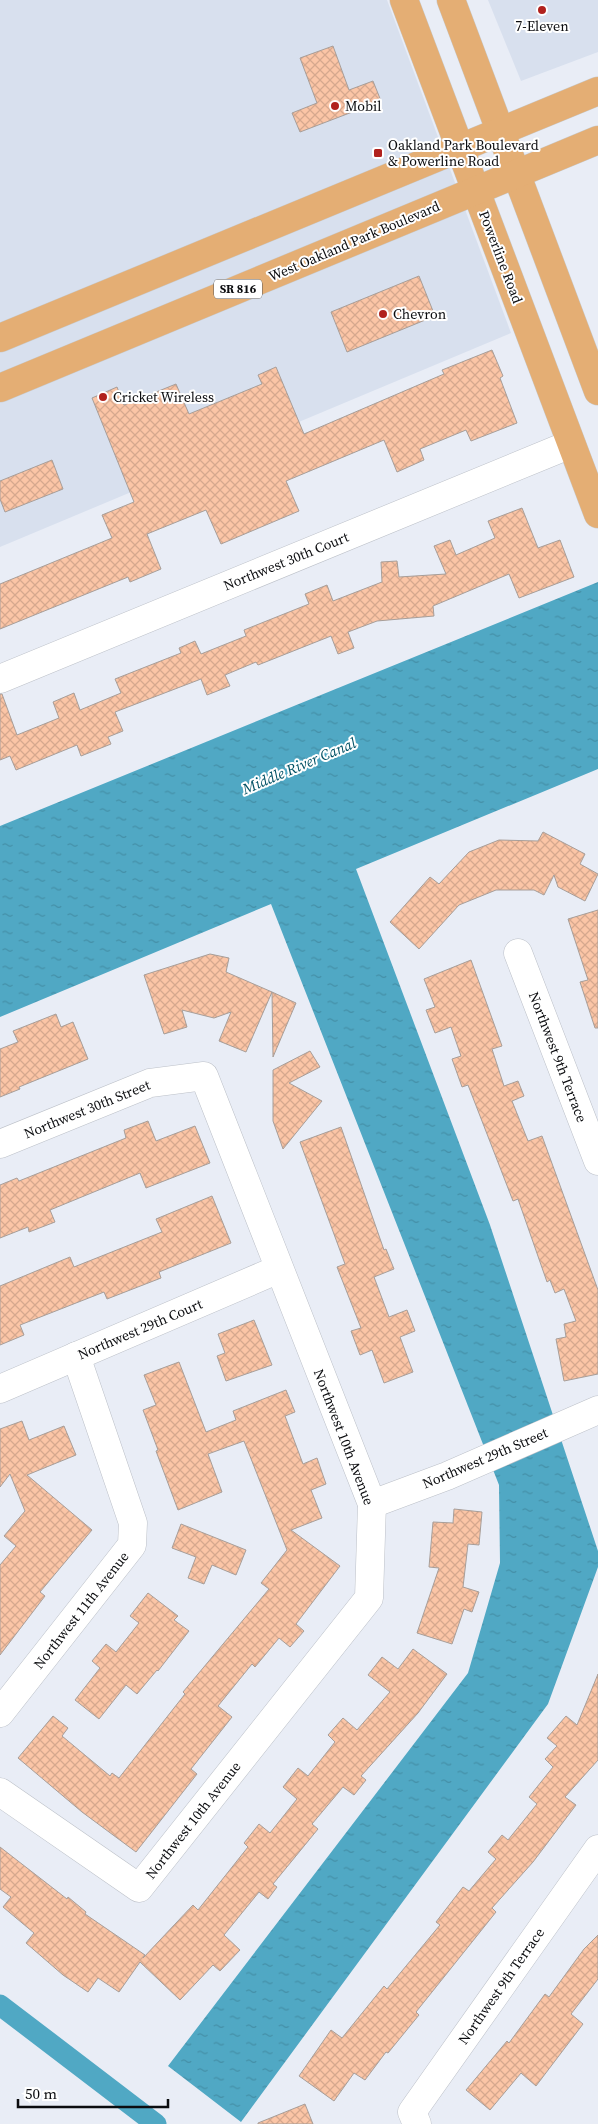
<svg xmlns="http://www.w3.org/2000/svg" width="598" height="2124" font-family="'Source Serif 4',serif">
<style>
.built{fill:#d8e0ee}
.water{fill:url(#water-ripples)}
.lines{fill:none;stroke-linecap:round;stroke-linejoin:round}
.canal{stroke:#50a8c4;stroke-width:21}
.building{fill:url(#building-cross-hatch);stroke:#a79e99}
.minor-casing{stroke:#bcc0c8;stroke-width:29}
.major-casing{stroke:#c9caca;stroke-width:29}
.minor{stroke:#fff;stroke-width:28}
.major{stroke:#e4ae74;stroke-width:28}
.poi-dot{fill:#b1211d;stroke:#fff;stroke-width:2}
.labels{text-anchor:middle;stroke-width:4;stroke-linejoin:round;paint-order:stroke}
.shield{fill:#fff;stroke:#545557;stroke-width:1}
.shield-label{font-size:12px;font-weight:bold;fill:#0b0c0f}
.poi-label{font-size:14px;fill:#0b0c0f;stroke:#fff;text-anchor:start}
.street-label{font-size:14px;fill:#0b0c0f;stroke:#fff}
.water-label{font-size:15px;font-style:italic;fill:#015165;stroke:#fff}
</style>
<defs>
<pattern id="water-ripples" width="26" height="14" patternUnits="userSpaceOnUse" patternTransform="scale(1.25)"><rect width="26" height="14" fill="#50a8c4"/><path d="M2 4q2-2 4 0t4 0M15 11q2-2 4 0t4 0" fill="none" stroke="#448fa7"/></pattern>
<pattern id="building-cross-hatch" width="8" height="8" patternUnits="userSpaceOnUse" patternTransform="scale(1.25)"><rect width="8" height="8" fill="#fbc5a6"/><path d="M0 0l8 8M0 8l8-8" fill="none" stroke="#d6a88e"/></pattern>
</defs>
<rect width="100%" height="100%" fill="#e9edf6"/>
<!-- built -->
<g class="built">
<polygon points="0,0 387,0 511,333 0,547"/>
<polygon points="488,0 598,0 598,52 521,81"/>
</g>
<!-- water -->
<polygon class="water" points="598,582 598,769 356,869 490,1225 598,1551 598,1567 548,1704 241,2122 168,2066 468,1673 500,1563 499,1485 271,904 0,1017 0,826"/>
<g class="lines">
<!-- canal -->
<polyline class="canal" points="0,2005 156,2124"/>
</g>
<!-- building -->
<g class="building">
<polygon points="333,46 349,90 373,81 381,101 300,132 292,113 317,103 300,58"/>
<polygon points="419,276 435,316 347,352 331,312"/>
<polygon points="492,350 503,376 500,378 517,423 471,441 466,430 420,449 424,460 397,472 384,440 286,481 299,511 221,544 206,510 147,534 161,569 130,582 128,577 0,629 0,584 112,538 102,515 134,502 92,398 117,387 124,405 176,384 189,414 262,384 258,375 276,367 304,434 444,374 442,370"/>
<polygon points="52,460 63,489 5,512 0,499 0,481"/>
<polygon points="522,508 538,548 560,540 574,577 519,598 509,574 433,606 434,616 377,621 348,632 354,648 338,654 331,636 258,665 256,662 225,675 230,686 207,695 201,679 115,712 123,731 108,737 111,744 81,756 77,745 16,770 10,756 0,760 0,694 2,694 17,735 59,718 53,702 74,693 80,710 121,693 115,679 181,653 179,648 195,641 201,654 246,636 244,630 309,604 305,594 327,585 333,601 382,582 381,562 397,561 399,577 446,574 434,546 450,540 456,555 495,538 488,521"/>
<polygon points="543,832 585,854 580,864 598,874 585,901 558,887 554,875 544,895 534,890 496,890 459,905 419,949 390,922 430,877 439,884 469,852 499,840 538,841"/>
<polygon points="598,910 598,1028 595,1028 580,982 588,980 568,919"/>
<polygon points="210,954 229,958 226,972 272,992 246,1052 219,1041 231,1012 214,1018 182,1010 187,1027 164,1034 144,975"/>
<polygon points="471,960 502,1046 492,1049 504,1086 518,1081 524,1096 512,1101 528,1141 542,1136 598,1290 598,1374 564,1381 556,1339 566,1337 564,1324 576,1321 564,1289 555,1293 550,1280 547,1282 518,1199 513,1201 468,1085 462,1087 452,1059 461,1056 451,1027 435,1033 426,1010 435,1007 424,979"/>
<polygon points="272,992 296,1003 273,1057"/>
<polygon points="56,1014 61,1027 73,1022 88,1059 19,1087 20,1089 0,1097 0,1049 18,1042 13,1031"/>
<polygon points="310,1051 320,1067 289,1083 322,1101 283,1149 273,1121 273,1070"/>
<polygon points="148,1121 156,1141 195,1126 210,1163 146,1188 140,1173 50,1210 55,1222 29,1232 28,1227 0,1238 0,1185 17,1178 19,1181 126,1138 124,1130"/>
<polygon points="341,1127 384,1250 386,1249 394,1269 374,1277 389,1317 407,1310 415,1331 400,1337 413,1372 384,1383 372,1350 360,1355 351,1331 361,1328 337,1267 345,1264 300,1142"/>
<polygon points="212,1196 231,1243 159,1272 161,1278 107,1299 104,1292 20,1325 24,1335 0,1345 0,1286 70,1257 74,1267 162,1232 156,1219"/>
<polygon points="254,1320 272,1365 226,1381 217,1356 225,1353 218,1334"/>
<polygon points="179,1362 206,1432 236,1420 233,1411 286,1390 295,1412 285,1416 303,1464 317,1458 326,1484 311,1490 322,1518 291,1530 340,1566 296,1624 304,1631 290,1647 279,1638 255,1667 252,1664 218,1706 232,1717 191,1769 197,1774 136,1852 82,1812 18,1758 53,1716 68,1728 62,1736 110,1776 112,1773 119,1778 185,1694 183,1692 269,1589 261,1583 287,1550 244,1441 208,1454 222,1492 178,1510 156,1451 158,1450 143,1410 156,1405 144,1375"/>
<polygon points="22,1421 29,1440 64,1426 76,1455 27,1475 92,1530 40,1592 45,1596 0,1655 0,1565 16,1546 4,1536 25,1511 10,1474 0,1487 0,1429"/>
<polygon points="454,1509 482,1512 479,1545 468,1544 463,1587 479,1592 472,1612 464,1609 452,1644 417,1633 439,1568 429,1567 433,1522 453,1523"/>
<polygon points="181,1524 246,1550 236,1575 212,1565 204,1584 188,1578 196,1557 172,1548"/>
<polygon points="148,1593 178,1616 174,1620 189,1631 158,1671 157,1670 137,1694 126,1685 99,1719 75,1700 100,1668 92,1661 106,1644 116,1652 139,1623 130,1616"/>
<polygon points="413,1649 447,1674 418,1713 361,1776 366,1780 354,1795 343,1787 312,1824 318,1829 273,1884 277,1887 268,1899 259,1892 224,1935 240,1950 220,1971 213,1965 180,2000 140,1962 119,1992 98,1978 88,1992 63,1975 26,1943 34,1933 3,1907 11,1897 0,1889 0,1847 67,1899 68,1897 86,1912 85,1914 145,1955 143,1958 193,1905 198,1910 248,1847 244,1843 259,1824 270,1833 297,1799 283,1787 298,1768 308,1776 335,1742 328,1735 343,1718 357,1730 390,1692 368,1675 382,1657 398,1669"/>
<polygon points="598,1674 598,1760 565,1797 576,1805 533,1862 492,1908 496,1912 416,2012 419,2015 388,2053 386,2052 365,2080 354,2073 334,2101 299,2076 331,2030 342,2038 384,1986 387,1989 440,1925 436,1922 463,1887 469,1891 496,1859 488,1852 502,1835 508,1840 537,1804 529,1797 553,1767 545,1759 557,1746 547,1738 566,1716 577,1725"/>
<polygon points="598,1935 598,1979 571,2014 583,2024 536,2086 521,2073 490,2110 466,2090 507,2041 509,2043 545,1994 549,1997 584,1949"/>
<polygon points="305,2104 313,2124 258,2124 258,2123"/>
</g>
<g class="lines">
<defs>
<g id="minor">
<polyline points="0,679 571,444"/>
<polyline points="518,953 598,1161"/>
<polyline points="0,1144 150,1083 204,1076 372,1504 369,1598 139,1888 0,1792"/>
<polyline points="0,1389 279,1269"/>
<polyline points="372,1504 447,1476 598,1410"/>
<polyline points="0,1713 132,1545 133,1523 76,1356"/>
<polyline points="417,2124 412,2112 598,1849"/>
</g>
<g id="major">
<polyline points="404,0 598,514"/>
<polyline points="451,0 598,391"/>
<polyline points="0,338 598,91"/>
<polyline points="0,388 598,140"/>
</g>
</defs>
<!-- minor casing -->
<use href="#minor" class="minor-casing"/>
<!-- major casing -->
<use href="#major" class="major-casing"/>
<!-- minor -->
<use href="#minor" class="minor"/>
<!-- major -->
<use href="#major" class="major"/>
</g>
<!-- markers -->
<g class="poi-dot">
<circle cx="542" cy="10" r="5"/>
<circle cx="335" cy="106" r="5"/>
<rect x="373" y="148" width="10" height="10" rx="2.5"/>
<circle cx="383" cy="314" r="5"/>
<circle cx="103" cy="397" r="5"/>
</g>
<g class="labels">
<!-- shield labels -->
<rect class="shield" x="214" y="279.5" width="48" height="19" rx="4"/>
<g class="shield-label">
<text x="238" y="293">SR 816</text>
</g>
<!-- poi labels -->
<g class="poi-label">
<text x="542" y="31" text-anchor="middle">7-Eleven</text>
<text x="345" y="111">Mobil</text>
<text x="388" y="150">Oakland Park Boulevard<tspan x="388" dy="16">&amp; Powerline Road</tspan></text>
<text x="393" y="319">Chevron</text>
<text x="113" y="402">Cricket Wireless</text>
</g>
<!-- street labels -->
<g class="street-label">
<text transform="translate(354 241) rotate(-23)" y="5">West Oakland Park Boulevard</text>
<text transform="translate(501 257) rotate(69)" y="5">Powerline Road</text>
<text transform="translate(286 561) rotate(-22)" y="5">Northwest 30th Court</text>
<text transform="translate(558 1057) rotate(69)" y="5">Northwest 9th Terrace</text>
<text transform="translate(87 1109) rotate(-22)" y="5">Northwest 30th Street</text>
<text transform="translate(140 1329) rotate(-23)" y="5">Northwest 29th Court</text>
<text transform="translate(344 1437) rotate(69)" y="5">Northwest 10th Avenue</text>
<text transform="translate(485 1458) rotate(-23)" y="5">Northwest 29th Street</text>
<text transform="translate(81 1610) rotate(-52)" y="5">Northwest 11th Avenue</text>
<text transform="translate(193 1820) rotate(-52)" y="5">Northwest 10th Avenue</text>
<text transform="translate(501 1986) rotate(-55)" y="5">Northwest 9th Terrace</text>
</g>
<!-- water labels -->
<g class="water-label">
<text transform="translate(299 766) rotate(-23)" y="5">Middle River Canal</text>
</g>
</g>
<!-- scale -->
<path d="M18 2099v8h150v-8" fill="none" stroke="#0b0c0f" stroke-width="2.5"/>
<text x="25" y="2099" font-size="15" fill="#0b0c0f" stroke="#ffffff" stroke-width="4" paint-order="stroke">50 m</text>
</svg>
